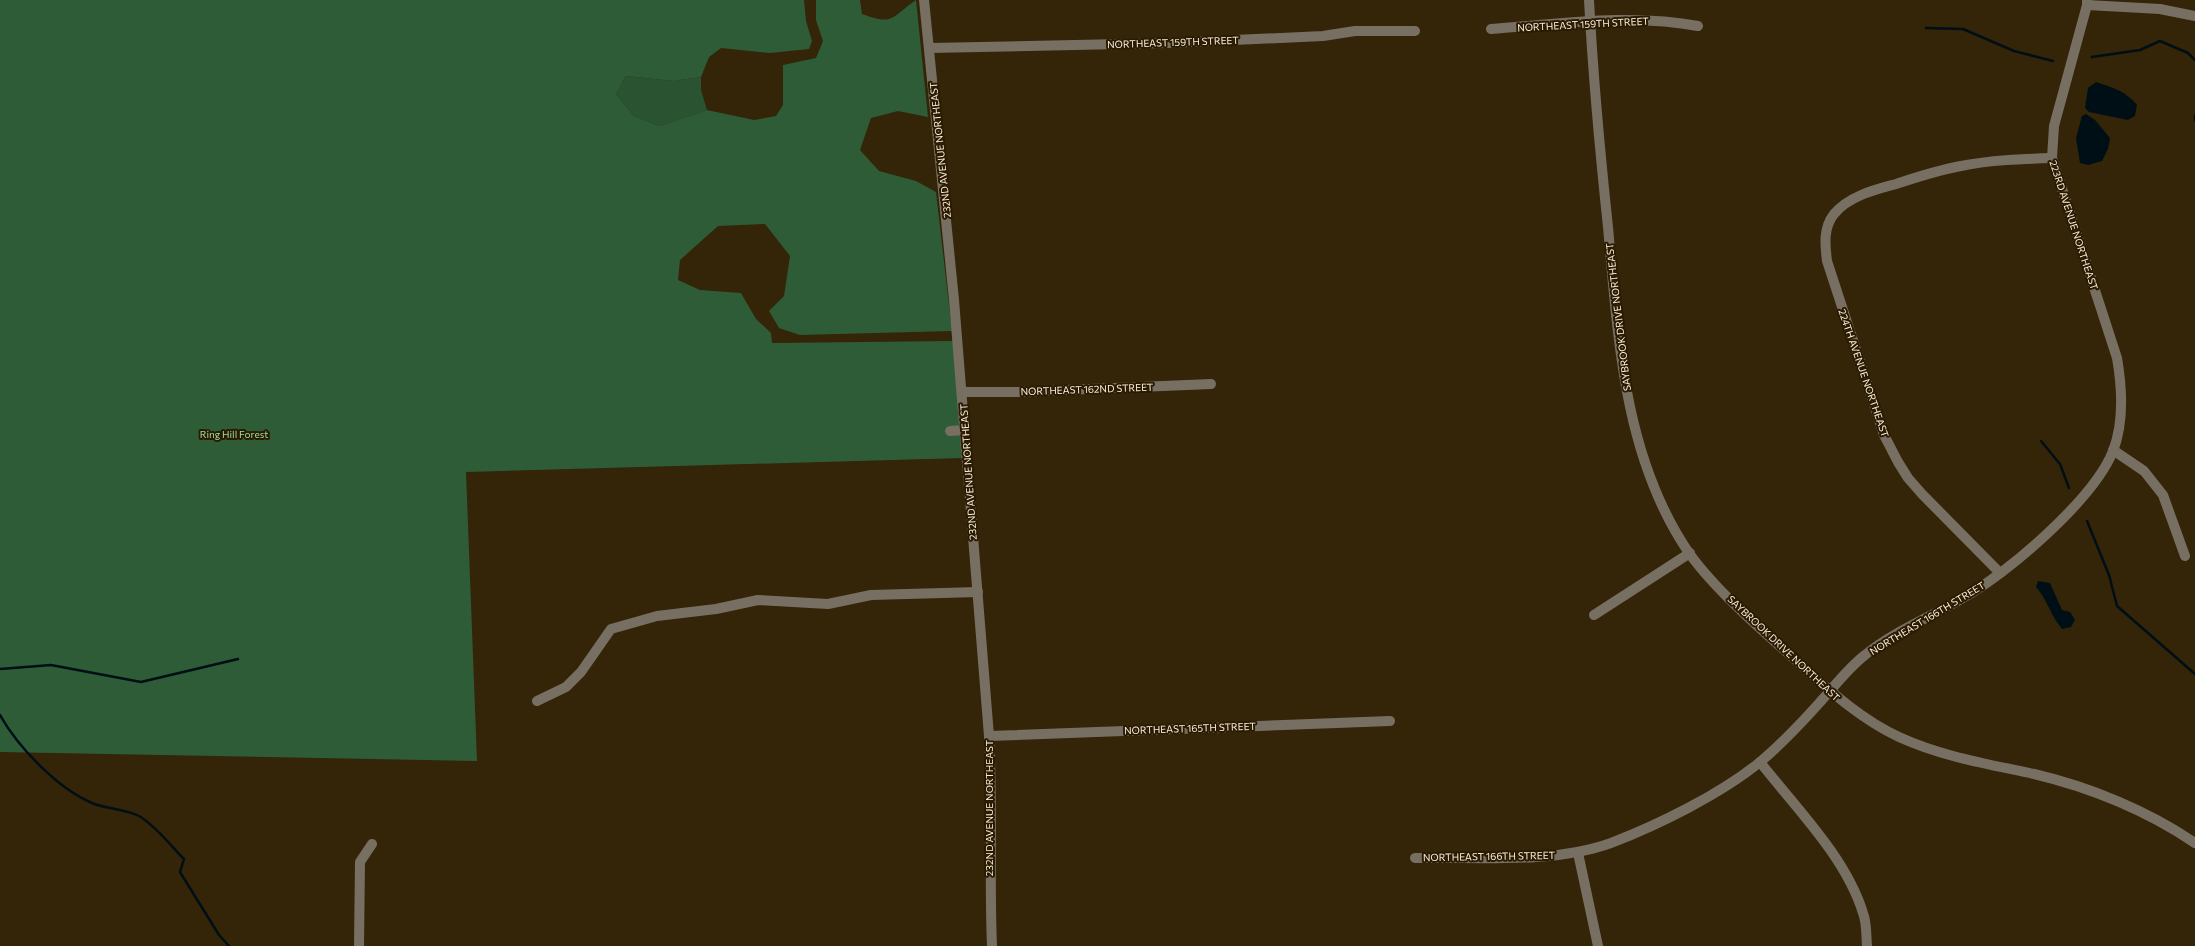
<svg xmlns="http://www.w3.org/2000/svg" width="2195" height="946" font-family="Commissioner,sans-serif">
<style>
.green{fill:#295331}
.forest{fill:#2e5c37}
.water{fill:#000f15}
.lines{fill:none;stroke-linecap:round;stroke-linejoin:round}
.stream{stroke:#000f15;stroke-width:2.5}
.minor{stroke:#786f63;stroke-width:10}
.labels{text-anchor:middle;stroke-width:4;stroke-linejoin:round;paint-order:stroke}
.street-label{font-size:10px;fill:#f9eede;stroke:#2a1b00}
.park-label{font-size:10px;fill:#98dfa3;stroke:#2a1b00}
</style>
<rect width="100%" height="100%" fill="#342408"/>
<!-- green -->
<polygon class="green" points="626,76 673,81 701,77 701,90 707,110 659,126 634,116 616,94"/>
<!-- forest -->
<path class="forest" d="M0,0H804L806,21L812,41L809,49L770,53L721,48L709,57L701,77L673,81L626,76L616,94L634,116L659,126L707,110L754,120L776,116L783,105V65L816,58L823,41L816,20V0H860L862,14C895,26 891,17 916,0L928,117L898,111L871,118L860,150L879,171L916,181L936,192L952,331L800,335L779,328L769,311L784,296L790,256L765,224L718,226L680,260L678,280L700,290L741,293L756,319L771,333L772,343L953,341L962,458L466,472L477,761L0,752Z"/>
<!-- water -->
<g class="water">
<path d="M2096,82C2112,87 2127,92 2137,105L2135,116L2128,120L2089,112L2085,108L2088,88Z"/>
<polygon points="2086,114 2095,120 2110,138 2108,149 2102,161 2088,165 2080,163 2076,138 2082,116"/>
<path d="M2038,581L2050,583L2062,610L2070,612L2075,620L2071,627L2062,629C2051,616 2047,599 2036,587Z"/>
</g>
<g class="lines">
<!-- stream -->
<g class="stream">
<polyline points="1926,28 1963,29 2014,51 2053,61"/>
<polyline points="2092,57 2140,50 2160,41 2188,53 2195,60"/>
<polyline points="2195,116 2195,120"/>
<polyline points="2041,441 2060,464 2069,488"/>
<polyline points="2087,521 2109,575 2117,606 2195,674"/>
<polyline points="0,669 51,665 141,682 238,659"/>
<path d="M0,715C18,747 57,788 92,803C106,809 125,809 139,816C155,825 171,846 184,859L180,872L219,935L229,946"/>
</g>
<!-- minor -->
<g class="minor">
<path d="M924,0L954,300L989,736C993,806 989,876 992,946"/>
<path d="M1589,0C1593,76 1600,152 1608,227C1618,339 1624,458 1689,553C1714,588 1759,628 1792,657C1826,687 1858,718 1899,737C1943,757 1988,764 2034,774C2090,787 2148,811 2195,843"/>
<polyline points="2087,5 2160,9 2195,16"/>
<path d="M1491,29C1559,24 1631,13 1698,26"/>
<polyline points="930,48 1168,43 1323,36 1355,31 1415,31"/>
<polyline points="962,392 1018,392 1211,384"/>
<polyline points="950,431 965,430"/>
<polyline points="2113,450 2144,471 2163,495 2185,556"/>
<path d="M2000,573L1922,494L1908,478L1898,462L1884,435L1827,261C1825,245 1823,228 1834,214C1849,196 1874,190 1896,184C1917,177 1939,170 1961,166C1991,160 2021,159 2052,158"/>
<polyline points="1594,615 1690,553"/>
<polyline points="537,701 566,687 581,672 611,629 657,616 716,609 758,600 828,604 871,595 978,592"/>
<polyline points="989,736 1390,721"/>
<path d="M1760,762C1795,807 1846,857 1863,913C1867,923 1866,935 1867,946"/>
<polyline points="1578,853 1598,946"/>
<path d="M1415,858C1477,857 1553,864 1611,843C1658,825 1721,794 1760,762C1784,742 1808,716 1829,692C1841,678 1851,666 1865,655C1894,631 1931,617 1963,598C2008,573 2094,499 2113,451C2124,423 2122,387 2117,358L2052,158L2054,126L2087,5V0"/>
<polyline points="359,946 360,862 372,844"/>
</g>
</g>
<g class="labels">
<!-- street labels -->
<g class="street-label">
<text transform="translate(1583 24) rotate(-3)" y="4">NORTHEAST 159TH STREET</text>
<text transform="translate(1173 42) rotate(-2)" y="4">NORTHEAST 159TH STREET</text>
<text transform="translate(940 150) rotate(-96)" y="4">232ND AVENUE NORTHEAST</text>
<text transform="translate(2074 225) rotate(72)" y="4">223RD AVENUE NORTHEAST</text>
<text transform="translate(1618 317) rotate(-97)" y="4">SAYBROOK DRIVE NORTHEAST</text>
<text transform="translate(1864 373) rotate(71)" y="4">224TH AVENUE NORTHEAST</text>
<text transform="translate(1087 389) rotate(-2)" y="4">NORTHEAST 162ND STREET</text>
<text transform="translate(968 472) rotate(-94)" y="4">232ND AVENUE NORTHEAST</text>
<text transform="translate(1927 618) rotate(-31)" y="4">NORTHEAST 166TH STREET</text>
<text transform="translate(1784 648) rotate(43)" y="4">SAYBROOK DRIVE NORTHEAST</text>
<text transform="translate(1190 728) rotate(-2)" y="4">NORTHEAST 165TH STREET</text>
<text transform="translate(989 808) rotate(-90)" y="4">232ND AVENUE NORTHEAST</text>
<text transform="translate(1489 856) rotate(-1)" y="4">NORTHEAST 166TH STREET</text>
</g>
<!-- park labels -->
<g class="park-label">
<text x="234" y="438">Ring Hill Forest</text>
</g>
</g>
</svg>
